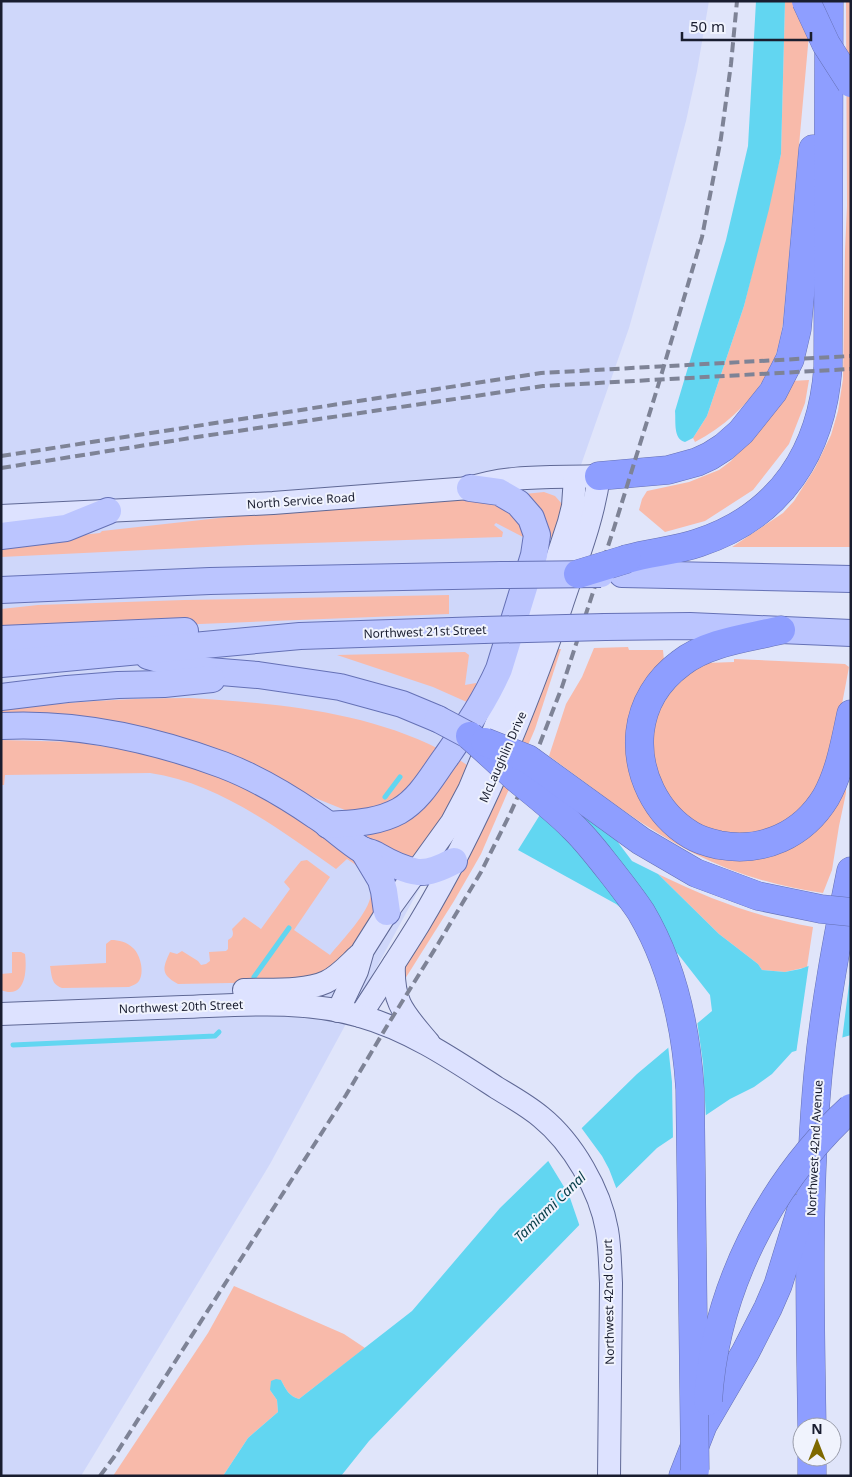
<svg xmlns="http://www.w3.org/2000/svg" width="852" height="1477" font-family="'Noto Sans',sans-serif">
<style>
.built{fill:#cfd7fa}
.green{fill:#f8baaa}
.water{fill:#62d6f1}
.pier{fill:#e0e5fa}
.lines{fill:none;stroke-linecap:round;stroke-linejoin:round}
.stream{stroke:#62d6f1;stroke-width:5}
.secondary-casing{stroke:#5f6895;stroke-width:24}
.primary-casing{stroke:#6571b6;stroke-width:28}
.highway-casing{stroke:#6571b6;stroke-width:29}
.secondary{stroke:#dde2ff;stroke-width:22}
.primary{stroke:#bbc5ff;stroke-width:26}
.highway{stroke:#8e9eff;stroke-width:28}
.rail{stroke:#7e8396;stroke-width:4;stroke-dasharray:10 5;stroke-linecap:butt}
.primary-bridge-casing{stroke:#6571b6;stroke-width:28;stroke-linecap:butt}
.highway-bridge-casing{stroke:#6571b6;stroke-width:29;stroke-linecap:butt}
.primary-bridge{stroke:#bbc5ff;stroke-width:26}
.highway-bridge{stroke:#8e9eff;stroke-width:28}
.labels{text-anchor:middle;stroke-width:4;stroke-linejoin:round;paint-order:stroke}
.street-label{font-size:12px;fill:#191d2f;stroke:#f0f3fd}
.water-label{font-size:14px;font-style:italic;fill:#053d48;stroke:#f0f3fd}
</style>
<rect width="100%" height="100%" fill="#e0e5fa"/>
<!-- built -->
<polygon class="built" points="1,1 709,1 697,71 686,121 665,200 629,328 457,819 270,1164 81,1476 1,1476"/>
<!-- green -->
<g class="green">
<path d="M785,1H812L783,323C781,334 779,346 775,357C760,394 730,424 695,442L693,438L707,416L744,306L781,154Z"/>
<polygon points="846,1 851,1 851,547 732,547 783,513 794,501 815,468 831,435 838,411 843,379 845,251 847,206"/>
<polygon points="809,380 805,403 789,444 753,490 705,521 665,532 639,510 642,499 647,491 689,482 719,470 731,461 784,400 791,381"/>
<polygon points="544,492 555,496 562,504 557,537 546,538 525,494"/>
<polygon points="489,498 521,521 525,538 496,523 494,525 503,532 502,537 248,545 1,557 1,544 100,533 102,531 237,516"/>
<polygon points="449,595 449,614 1,632 1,609 38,605 184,600"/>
<path d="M628,647L629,650H663L664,661L634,776L743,857L846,785V793L839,826L832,870L823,893C779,887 735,874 695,854C643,828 596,790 549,756L566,704L582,677L594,648Z"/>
<polygon points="554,649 561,649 535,729 481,854 454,901 405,979 399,978"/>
<polygon points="465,652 469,655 465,685 476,683 478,687 469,703 433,687 337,655"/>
<polygon points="734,659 845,664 849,667 832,757 818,793 776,829 740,836 706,829 679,811 656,775 652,734 658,713 670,693 688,674 706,663 734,662"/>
<path d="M190,698C273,703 364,711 439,749L400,798L367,810H345L303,793L1,718V710C66,702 125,698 190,698Z"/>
<path d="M1,740L76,742L170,757L270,798L369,870L375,908L371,919L348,954L328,973L282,982L178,984C161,975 162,969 170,952L177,954L182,951L198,961L201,965L206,964L210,961L209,952L226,951L228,949V940C233,937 234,935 232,929L244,917L261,929L290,889L284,882L301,861L307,860L330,877L294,930L330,955C342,940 369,913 371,894C371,887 367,878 365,871L347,859L336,869C280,830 219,783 150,773L5,775L4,785H1Z"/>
<polygon points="458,759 470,767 455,799 423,851 409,861 383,851 367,836 367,833"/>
<path d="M658,874C712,900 754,916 813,927L807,967L785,972L762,970L758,964L719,934Z"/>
<path d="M111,940C119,940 127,942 133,948C140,954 145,972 139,981C137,984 133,985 129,987L62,988C51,984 52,976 50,966L106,963V944Z"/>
<path d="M12,952H21L25,954C27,970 26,1000 1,990V974L12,973Z"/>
<path d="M234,1286L344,1334L365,1348L299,1399C289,1396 286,1390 281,1380L270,1390L277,1400L278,1412L248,1438L223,1476H113L208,1333Z"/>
</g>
<!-- water -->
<g class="water">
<path d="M756,1H785L781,154L769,209L744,306L707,416L693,438L685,442C673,439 676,422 675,411L726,240L748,146Z"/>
<path d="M566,773L632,861L658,874L719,934L758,964L762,970L785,972L800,969L851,951V1035L792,1052L772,1074L754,1087L730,1099L657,1148L590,1214L369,1441L341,1476H223L248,1438L278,1412L277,1400L270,1390L271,1381L276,1379L281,1380C286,1390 289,1396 299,1399L412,1311L500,1208L637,1074L712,1011L710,995L678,954L616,904L518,850Z"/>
</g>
<!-- pier -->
<g class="pier">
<polygon points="851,948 851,968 842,1040 796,1054 809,963"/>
<polygon points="697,1021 703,1063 706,1119 673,1140 672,1082 668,1045"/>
<polygon points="580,1126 602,1156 609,1169 617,1190 580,1227 569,1195 547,1159"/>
</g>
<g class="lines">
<!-- stream -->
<g class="stream">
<polyline points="385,797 400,777"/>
<polyline points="254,977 289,928"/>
<polyline points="13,1045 215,1036 219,1032"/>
</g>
<defs>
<g id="secondary">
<path d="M1,516L273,503L470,488C510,474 556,478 599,476C593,521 575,564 561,607C523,716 479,824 419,924C400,955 380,985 360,1016"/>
<path d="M394,964C392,1004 405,1014 429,1043"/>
<path d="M244,990C269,989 304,992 326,982C339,976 349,964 359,955"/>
<polyline points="338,1011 357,971 363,950 387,912 452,822 469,790 526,653 569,522 573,506 575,477"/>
<path d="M1,1014C62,1012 122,1009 183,1007C241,1005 303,999 360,1016C410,1030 454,1060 497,1088C512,1097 528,1106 541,1117C573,1143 600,1190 607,1230C610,1247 610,1265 611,1283L609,1476"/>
</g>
<g id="primary">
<polyline points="1,536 66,528 108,511"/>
<polyline points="622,574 851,579"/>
<polyline points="1,590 210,581 502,575"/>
<polyline points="605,627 690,626 851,633"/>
<polyline points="1,639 185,631"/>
<polyline points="148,656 197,670 258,675 340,687 402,704 438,719"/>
<polyline points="1,664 300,636 483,630"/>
<polyline points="1,697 67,689 118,685 164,684 212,679"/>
<path d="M1,726C77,722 153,739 223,765C257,778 287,796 316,816C332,826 346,840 362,850C366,852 372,852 376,855C388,862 404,870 418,872C430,873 443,867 454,861"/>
<path d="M328,825C353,823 377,823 399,811C420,799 432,776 446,757C466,728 485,701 499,669L534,555L537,535L531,518L518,503L499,492L470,488"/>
<polyline points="363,850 381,880 384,891 387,912"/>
</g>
<g id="highway">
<polyline points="599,476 668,470 697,462 710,456 724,447 741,432 773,392 790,359 797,329 813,149"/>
<path d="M627,559C651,552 675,551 698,543C781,516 822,451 828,367L829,1"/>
<path d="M781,630C748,638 708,642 681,663C658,680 643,704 640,732C636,773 656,814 691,835C699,840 710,843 719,845C763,853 803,835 826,797C840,772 845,742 851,714"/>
<path d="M812,1427C810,1310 807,1191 818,1074C825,1004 837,940 851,871"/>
<polyline points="812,1457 812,1476"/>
<polyline points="683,1476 703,1425 745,1353 768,1308 778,1285 802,1207"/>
</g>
</defs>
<!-- secondary casing -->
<use href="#secondary" class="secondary-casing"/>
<!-- primary casing -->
<use href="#primary" class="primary-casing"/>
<!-- highway casing -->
<use href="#highway" class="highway-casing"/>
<!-- secondary -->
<use href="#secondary" class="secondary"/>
<!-- primary -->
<use href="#primary" class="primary"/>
<!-- highway -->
<use href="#highway" class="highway"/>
<!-- rail -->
<g class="rail">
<polyline points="1,456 541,373 851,356"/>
<polyline points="1,468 197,437 543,386 851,369"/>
<polyline points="100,1476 114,1457 346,1095 387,1026 438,944 481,872 510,814 528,774 562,687 614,528 658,386 702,237 721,138 731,64 737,1"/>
</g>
<defs>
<g id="primary-bridge">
<polyline points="502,575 601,574"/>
<polyline points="483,630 605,627"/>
<polyline points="438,719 470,736"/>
</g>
<g id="highway-bridge">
<polyline points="806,1 826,44 851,83"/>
<polyline points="578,574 627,559"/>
<path d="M470,736C485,749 500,763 515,777C534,793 554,808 572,826C586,839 597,854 609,869C620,883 631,897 641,912C673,966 686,1027 690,1089L695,1470"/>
<polyline points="485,742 528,759 641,841 696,873 758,896 821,909 851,912"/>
<path d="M708,1401C715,1290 769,1183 851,1108"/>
</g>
</defs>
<!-- primary-bridge casing -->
<use href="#primary-bridge" class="primary-bridge-casing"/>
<!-- highway-bridge casing -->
<use href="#highway-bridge" class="highway-bridge-casing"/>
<!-- primary-bridge -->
<use href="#primary-bridge" class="primary-bridge"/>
<!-- highway-bridge -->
<use href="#highway-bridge" class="highway-bridge"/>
</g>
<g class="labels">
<!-- street labels -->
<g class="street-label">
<text transform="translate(301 501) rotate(-4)" y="4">North Service Road</text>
<text transform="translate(425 632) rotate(-2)" y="4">Northwest 21st Street</text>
<text transform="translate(503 757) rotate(-66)" y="4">McLaughlin Drive</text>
<text transform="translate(181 1007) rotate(-2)" y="4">Northwest 20th Street</text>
<text transform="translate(815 1148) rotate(-87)" y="4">Northwest 42nd Avenue</text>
<text transform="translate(609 1302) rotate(-91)" y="4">Northwest 42nd Court</text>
</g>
<!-- water labels -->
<g class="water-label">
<text transform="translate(550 1207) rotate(-44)" y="5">Tamiami Canal</text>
</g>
</g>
<!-- border -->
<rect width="852" height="1477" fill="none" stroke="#191d2f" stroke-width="5"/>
<!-- north arrow -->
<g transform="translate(817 1442)"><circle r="24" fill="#f0f3fd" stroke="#9a9dab"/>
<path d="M0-4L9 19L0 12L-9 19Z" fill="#7e6900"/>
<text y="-8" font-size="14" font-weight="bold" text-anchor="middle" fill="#191d2f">N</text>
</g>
<!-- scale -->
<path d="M682 32v8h129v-8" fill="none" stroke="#191d2f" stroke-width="2.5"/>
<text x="690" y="32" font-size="15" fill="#191d2f" stroke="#f0f3fd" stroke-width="4" paint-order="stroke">50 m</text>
</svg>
